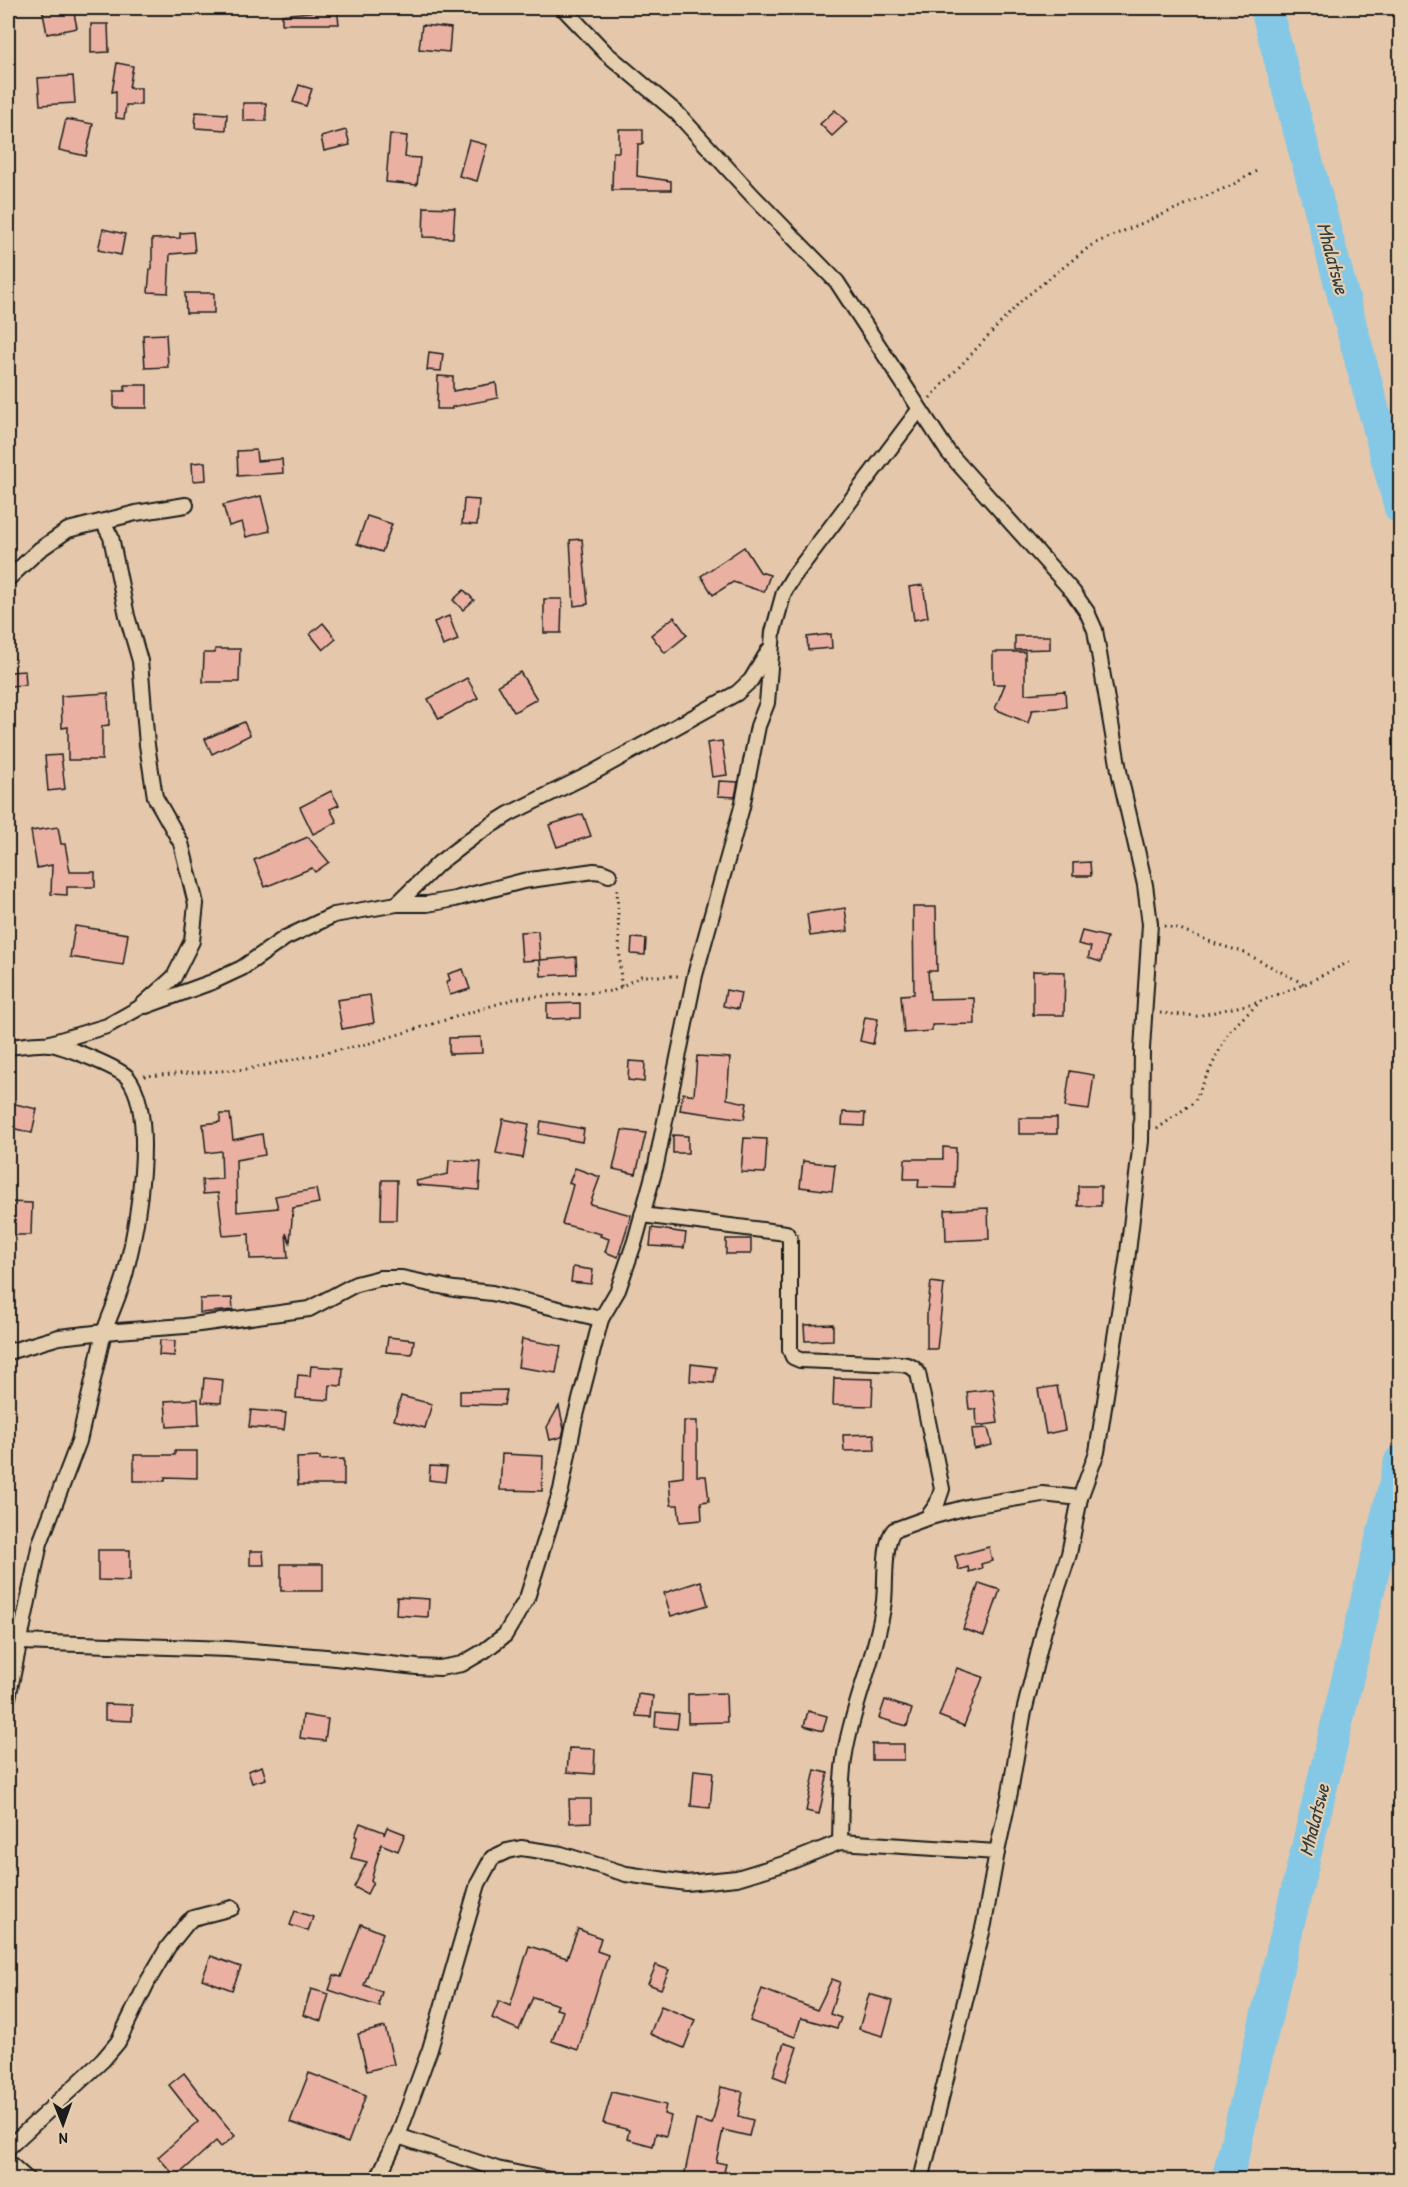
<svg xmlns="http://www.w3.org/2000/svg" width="1408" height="2187" font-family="'Patrick Hand',sans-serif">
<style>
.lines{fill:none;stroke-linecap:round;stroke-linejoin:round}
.river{stroke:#85c8e6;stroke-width:32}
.building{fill:#eab1a3;stroke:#1c1c1c;stroke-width:1.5}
.street-casing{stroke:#1c1c1c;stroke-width:18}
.path{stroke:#1c1c1c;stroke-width:3;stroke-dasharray:1.5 4.5;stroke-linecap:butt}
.street{stroke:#e4cead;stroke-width:14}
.labels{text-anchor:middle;stroke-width:4.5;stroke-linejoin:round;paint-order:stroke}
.water-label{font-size:20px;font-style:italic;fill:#313e44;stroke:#e4cead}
</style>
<rect width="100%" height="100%" fill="#e5c8ab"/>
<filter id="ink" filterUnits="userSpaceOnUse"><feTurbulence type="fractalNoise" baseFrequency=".0167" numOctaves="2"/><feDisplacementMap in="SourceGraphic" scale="12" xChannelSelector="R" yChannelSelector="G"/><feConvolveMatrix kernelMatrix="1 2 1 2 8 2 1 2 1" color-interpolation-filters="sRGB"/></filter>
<g filter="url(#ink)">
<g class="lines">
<!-- river -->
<g class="river">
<polyline points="1266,8 1400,508"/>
<polyline points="1227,2180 1400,1461"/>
</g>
</g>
<!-- building -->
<g class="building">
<polygon points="42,8 73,8 77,28 47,34"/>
<polygon points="337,9 339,24 282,24 282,15"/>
<polygon points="91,24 108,24 109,52 91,53"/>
<polygon points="422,25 451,28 449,52 419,49"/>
<polygon points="117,63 133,66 129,88 141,88 141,105 126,105 124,119 116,118 116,91 112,92"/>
<polygon points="73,76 75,103 40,105 38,78"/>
<polygon points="299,85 312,89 306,106 293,102"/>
<rect x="243" y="103" width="23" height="18"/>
<polygon points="835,110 847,122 832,136 820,124"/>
<polygon points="196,112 227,114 226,130 195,128"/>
<polygon points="66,119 93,124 86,156 59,150"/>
<polygon points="619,129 643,129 643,144 638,144 637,176 671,181 671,190 612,190 613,152 619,152"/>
<polygon points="346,130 350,145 324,151 321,137"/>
<polygon points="390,134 407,136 405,157 420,158 417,185 386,182"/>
<polygon points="469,140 487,145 477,181 459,176"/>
<polygon points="424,207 455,208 453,238 423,237"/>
<polygon points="103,229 125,234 121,255 98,250"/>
<polygon points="193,232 195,252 170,254 168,293 148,292 150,269 152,269 152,239 180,238 180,233"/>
<polygon points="185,293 214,293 214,313 186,313"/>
<polygon points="166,334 168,367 145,368 143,335"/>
<polygon points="429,352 443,354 441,371 427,370"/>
<polygon points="438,376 453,377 453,391 496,383 498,398 452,407 452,409 437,409"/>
<polygon points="125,385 147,385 147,408 114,408 114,391 125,391"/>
<polygon points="256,450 257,461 282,459 283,473 238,476 237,451"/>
<polygon points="205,462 206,480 193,481 192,463"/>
<polygon points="261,496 270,531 246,537 242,522 229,526 223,505"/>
<polygon points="464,499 479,500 477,525 462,524"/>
<polygon points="367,516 392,524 382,552 357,544"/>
<polygon points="582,539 588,604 574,606 570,540"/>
<polygon points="744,547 760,572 770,575 764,592 733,582 713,595 701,576"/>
<polygon points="923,585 928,617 914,620 909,587"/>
<polygon points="464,590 474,600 463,610 453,600"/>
<polygon points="544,599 562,599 561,633 544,633"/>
<polygon points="449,616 458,640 443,646 434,622"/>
<polygon points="674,617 687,635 665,653 651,635"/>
<polygon points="323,623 336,639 323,650 310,634"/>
<polygon points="831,634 832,648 808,650 807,637"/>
<polygon points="1015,636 1050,636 1050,649 1015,650"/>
<polygon points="215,649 240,649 239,682 203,682 204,653 215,653"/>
<polygon points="993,652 1025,652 1025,694 1065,691 1066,707 1032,710 1028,723 995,709 1005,684 993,684"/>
<polygon points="25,671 26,685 10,686 10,672"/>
<polygon points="520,672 537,699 514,712 498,685"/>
<polygon points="467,678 478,698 439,719 428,699"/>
<polygon points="108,693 109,725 102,726 102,760 68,760 68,727 62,728 61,696"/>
<polygon points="244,722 250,735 212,754 205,739"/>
<polygon points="722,741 727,775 712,777 707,743"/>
<polygon points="61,755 65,789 48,791 45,756"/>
<polygon points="719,781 738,782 735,797 718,796"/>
<polygon points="331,791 339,805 330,809 337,822 313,834 300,807"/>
<polygon points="583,814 591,836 557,847 549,825"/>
<polygon points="58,827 61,844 65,844 70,872 95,872 95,887 67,887 67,895 51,894 52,865 37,868 31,831"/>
<polygon points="308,837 329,862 315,872 312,868 265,887 254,860"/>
<polygon points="1090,862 1091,876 1073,876 1073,863"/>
<polygon points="913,907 936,907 937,971 928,971 930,999 974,998 975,1024 932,1025 932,1031 904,1033 901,995 914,994"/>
<polygon points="845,908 848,931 810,936 807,914"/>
<polygon points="75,926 128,934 123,965 70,957"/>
<polygon points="538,931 540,960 522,961 520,932"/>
<polygon points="1082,931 1107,937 1101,962 1088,958 1091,947 1078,944"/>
<polygon points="632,938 646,939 645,955 631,954"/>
<polygon points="576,957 577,974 541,976 540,960"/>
<polygon points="463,969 470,989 450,995 446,982 450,980 448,974"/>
<polygon points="1033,971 1065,972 1064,1015 1033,1015"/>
<polygon points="726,990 741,993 738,1009 723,1006"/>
<polygon points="370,995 374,1023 342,1029 337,1000"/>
<polygon points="580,1003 580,1018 547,1019 547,1004"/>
<polygon points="865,1017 878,1019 873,1044 860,1041"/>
<polygon points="481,1037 482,1053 449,1054 449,1038"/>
<polygon points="697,1056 730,1058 727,1099 747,1103 744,1119 680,1110 683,1093 694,1095"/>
<polygon points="629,1061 645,1062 644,1082 628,1080"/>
<polygon points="1070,1071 1094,1075 1089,1110 1065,1107"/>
<polygon points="11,1103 37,1109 32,1133 8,1127"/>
<polygon points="843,1112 865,1113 864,1126 842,1125"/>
<polygon points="220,1114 230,1114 233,1140 262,1134 265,1155 236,1160 237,1212 278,1208 275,1196 316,1189 319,1203 293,1208 290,1242 286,1233 288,1258 250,1259 249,1234 223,1236 218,1193 203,1194 202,1180 222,1179 221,1151 206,1153 203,1124 220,1122"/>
<rect x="1019" y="1118" width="38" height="16"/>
<polygon points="503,1119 529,1124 523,1158 496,1153"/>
<polygon points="541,1121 584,1129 582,1142 539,1134"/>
<polygon points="622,1130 646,1133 636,1174 613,1169"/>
<polygon points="673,1135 688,1136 688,1153 673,1153"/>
<polygon points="744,1138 767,1139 765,1173 741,1172"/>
<polygon points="943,1147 956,1148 955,1188 918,1187 919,1179 904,1179 905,1159 943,1159"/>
<polygon points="449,1160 481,1162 479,1190 417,1185 416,1181 448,1174"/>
<polygon points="803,1161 835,1165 832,1191 800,1187"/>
<polygon points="575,1168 600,1177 590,1204 631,1215 618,1257 605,1252 609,1239 600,1236 601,1234 562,1224 573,1185 569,1183"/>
<polygon points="382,1180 397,1180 396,1220 381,1220"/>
<rect x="1078" y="1186" width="23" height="20"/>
<polygon points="8,1202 32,1203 31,1235 8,1235"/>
<polygon points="988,1208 989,1239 946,1241 945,1210"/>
<polygon points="652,1228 686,1233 684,1248 650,1246"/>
<rect x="726" y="1239" width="25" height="15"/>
<polygon points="573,1267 593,1270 591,1284 571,1282"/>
<polygon points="931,1282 944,1284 937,1349 927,1349 927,1312"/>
<polygon points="232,1298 233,1310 200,1313 200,1299"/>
<polygon points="833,1324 833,1340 805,1341 804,1325"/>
<polygon points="388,1337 414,1340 412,1354 386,1352"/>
<polygon points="522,1339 561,1346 556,1373 518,1367"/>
<polygon points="160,1340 175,1341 174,1356 159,1355"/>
<polygon points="691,1364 716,1367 714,1383 690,1381"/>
<polygon points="311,1366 343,1368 342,1386 330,1385 329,1400 296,1398 298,1375 310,1376"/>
<polygon points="204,1378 223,1380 221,1403 202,1402"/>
<polygon points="834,1378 873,1379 872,1406 833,1405"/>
<polygon points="1057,1386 1065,1430 1046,1434 1038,1389"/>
<polygon points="993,1389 998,1423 977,1426 976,1409 969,1409 967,1392"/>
<polygon points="507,1390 504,1405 460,1404 460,1391"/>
<polygon points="401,1396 432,1404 425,1428 394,1420"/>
<polygon points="198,1399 199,1425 167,1427 165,1401"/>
<polygon points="559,1406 564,1429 562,1437 550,1440 547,1427"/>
<polygon points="251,1410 286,1413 284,1430 249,1427"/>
<polygon points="684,1421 697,1421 697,1476 706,1476 709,1501 701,1502 702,1520 680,1522 678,1505 671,1505 669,1479 683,1477"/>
<polygon points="988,1428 992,1445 974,1449 972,1429"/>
<polygon points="874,1434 875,1450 844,1451 843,1435"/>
<polygon points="175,1451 197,1451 197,1478 165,1477 165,1481 134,1481 134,1455 175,1455"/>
<polygon points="502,1454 543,1456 542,1491 500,1490"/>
<polygon points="320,1457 320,1460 344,1459 344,1485 298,1485 297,1458"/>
<polygon points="430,1466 447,1467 445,1482 429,1480"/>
<polygon points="989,1547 992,1561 981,1564 982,1568 969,1572 968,1567 959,1570 955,1556"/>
<polygon points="98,1550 130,1550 130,1581 98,1580"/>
<polygon points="250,1551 263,1551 264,1565 250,1565"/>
<rect x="281" y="1564" width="42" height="27"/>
<polygon points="701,1581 708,1605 671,1616 664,1593"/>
<polygon points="979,1583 1000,1590 984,1636 963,1629"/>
<polygon points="397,1597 429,1599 428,1617 396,1615"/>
<polygon points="957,1668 983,1677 964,1726 939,1716"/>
<polygon points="726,1693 727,1722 688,1723 688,1694"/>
<polygon points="638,1694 653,1696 651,1717 636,1716"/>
<polygon points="885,1700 912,1709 907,1726 879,1718"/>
<polygon points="105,1704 132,1705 132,1721 105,1720"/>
<polygon points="808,1711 827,1716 823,1731 804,1726"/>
<polygon points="656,1712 679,1714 677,1729 655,1727"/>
<polygon points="303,1715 328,1719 325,1741 300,1738"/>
<rect x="872" y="1744" width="32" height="16"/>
<polygon points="569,1748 595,1749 594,1774 567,1772"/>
<polygon points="262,1766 266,1779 252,1783 248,1771"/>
<polygon points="694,1770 713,1772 710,1808 691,1806"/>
<polygon points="815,1770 828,1773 819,1814 806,1811"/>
<polygon points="569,1799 591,1799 591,1822 570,1823"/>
<polygon points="360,1823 384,1832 384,1835 387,1827 405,1834 398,1851 381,1844 371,1881 373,1882 367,1894 354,1887 367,1862 351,1858 357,1837 355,1836"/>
<polygon points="295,1911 313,1917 308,1931 290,1925"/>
<polygon points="361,1924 383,1933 364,1985 382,1992 379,2002 380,2007 329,1990 334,1975 341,1977"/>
<polygon points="578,1929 601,1938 597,1951 608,1955 578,2050 552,2041 563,2011 556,2009 558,2005 533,1997 519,2030 492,2018 499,2001 510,2006 529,1946 567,1958"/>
<polygon points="211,1956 241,1967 232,1990 202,1979"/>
<polygon points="656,1965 669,1970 661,1989 648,1984"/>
<polygon points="832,1979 840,1982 830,2014 841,2018 837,2028 801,2018 795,2037 750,2021 762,1989 817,2010"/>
<polygon points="311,1989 329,1994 321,2021 303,2015"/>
<polygon points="869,1994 893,2001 883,2036 859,2029"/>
<polygon points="661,2006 695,2020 684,2048 650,2034"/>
<polygon points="385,2027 394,2064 367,2071 358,2034"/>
<polygon points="784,2043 797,2047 786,2081 773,2076"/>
<polygon points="184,2073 213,2111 214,2110 235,2136 221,2147 216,2141 176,2177 158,2157 198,2122 169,2085"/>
<polygon points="309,2073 366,2095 348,2143 290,2122"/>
<polygon points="721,2087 743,2092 738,2116 753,2120 749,2136 723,2130 716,2162 726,2164 722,2180 695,2180 684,2177 696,2120 712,2124"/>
<polygon points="612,2092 666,2105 664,2114 671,2116 666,2136 656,2133 653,2146 627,2139 629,2130 603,2123"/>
</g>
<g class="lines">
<defs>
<g id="street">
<path d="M563,8L606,53L677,113L752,195L837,282L948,452L1073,592L1087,612L1095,630L1120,776L1145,885L1150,924L1142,1049L1141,1141L1127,1261L1097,1452L1080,1498L1042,1494L971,1506L927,1518L894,1530C883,1542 886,1583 884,1601C878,1648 858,1692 848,1738C840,1771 841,1808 840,1842"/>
<polyline points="8,579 39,550 68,530 136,513 186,505"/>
<polyline points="397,904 439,863 477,834 509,814 594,772 737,693 751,680 769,650"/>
<polyline points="146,1006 212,982 242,968 285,938 334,915 397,904 427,904 455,899 523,881 594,871 602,872 609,875"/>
<polyline points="50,1043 107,1026 139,1008 174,977 192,941 196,904 181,843 155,797 147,745 140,661 127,616 111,537 103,522"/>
<path d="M8,1047C21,1046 36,1043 49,1044C62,1045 120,1068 128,1078C157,1115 137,1227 126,1271C121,1292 111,1312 104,1332L185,1326L309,1309L356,1284L380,1278H402L454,1289L492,1293L601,1319L618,1290L635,1241L656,1165L695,975L742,807L758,726L767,703L773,632L784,592L793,577L919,410"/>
<path d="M642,1215L786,1233L790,1239V1350L793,1357L800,1360L901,1364C908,1365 913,1366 918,1373L942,1489L937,1504L927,1518"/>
<polyline points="8,1352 59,1337 104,1332 79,1441 40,1543 8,1698"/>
<polyline points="20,1642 228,1649 326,1657 417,1667 440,1668 462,1664 484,1651 505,1635 527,1598 561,1490 574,1423 601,1319"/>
<polyline points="997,1852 1010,1792 1023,1716 1044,1630 1069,1554 1080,1498"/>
<polyline points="398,2136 497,2169 550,2180"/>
<polyline points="8,2148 103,2060 118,2042 148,1981 168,1947 188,1922 193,1918 232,1908"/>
<polyline points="8,2162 28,2180"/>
<polyline points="377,2180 398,2136 430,2049 478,1884 492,1858 507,1851 521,1848 561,1854 626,1874 686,1883 737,1878 790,1862 840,1842 997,1852 984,1924 921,2180"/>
</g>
</defs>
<!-- street casing -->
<use href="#street" class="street-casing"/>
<!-- path -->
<g class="path">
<polyline points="930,398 1023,299 1093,244 1232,185 1258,170"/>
<polyline points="617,889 621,987"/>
<polyline points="1164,926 1180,929 1216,944 1243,952 1304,984"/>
<polyline points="1160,1013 1197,1016 1259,1002"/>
<polyline points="144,1076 248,1069 367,1044 517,998 613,991 641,976 679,976"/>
<polyline points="1157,1129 1194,1102 1229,1031 1261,1001 1305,984 1353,960"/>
</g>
<!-- street -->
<use href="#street" class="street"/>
</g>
</g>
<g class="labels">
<!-- water labels -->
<g class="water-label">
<text transform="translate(1333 258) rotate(75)" y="7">Mhalatswe</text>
<text transform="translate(1314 1820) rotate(-76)" y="7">Mhalatswe</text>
</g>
</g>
<!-- margin -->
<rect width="1408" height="2187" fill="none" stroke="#e4cead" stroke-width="30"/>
<rect x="15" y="15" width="1378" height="2157" fill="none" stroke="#1c1c1c" stroke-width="2" filter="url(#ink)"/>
<!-- north arrow -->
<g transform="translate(63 2124) rotate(179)" stroke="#e4cead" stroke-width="4.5" paint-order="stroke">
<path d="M0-4.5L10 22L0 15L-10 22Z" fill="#1c1c1c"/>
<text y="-9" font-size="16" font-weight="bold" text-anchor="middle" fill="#1c1c1c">N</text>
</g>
</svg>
